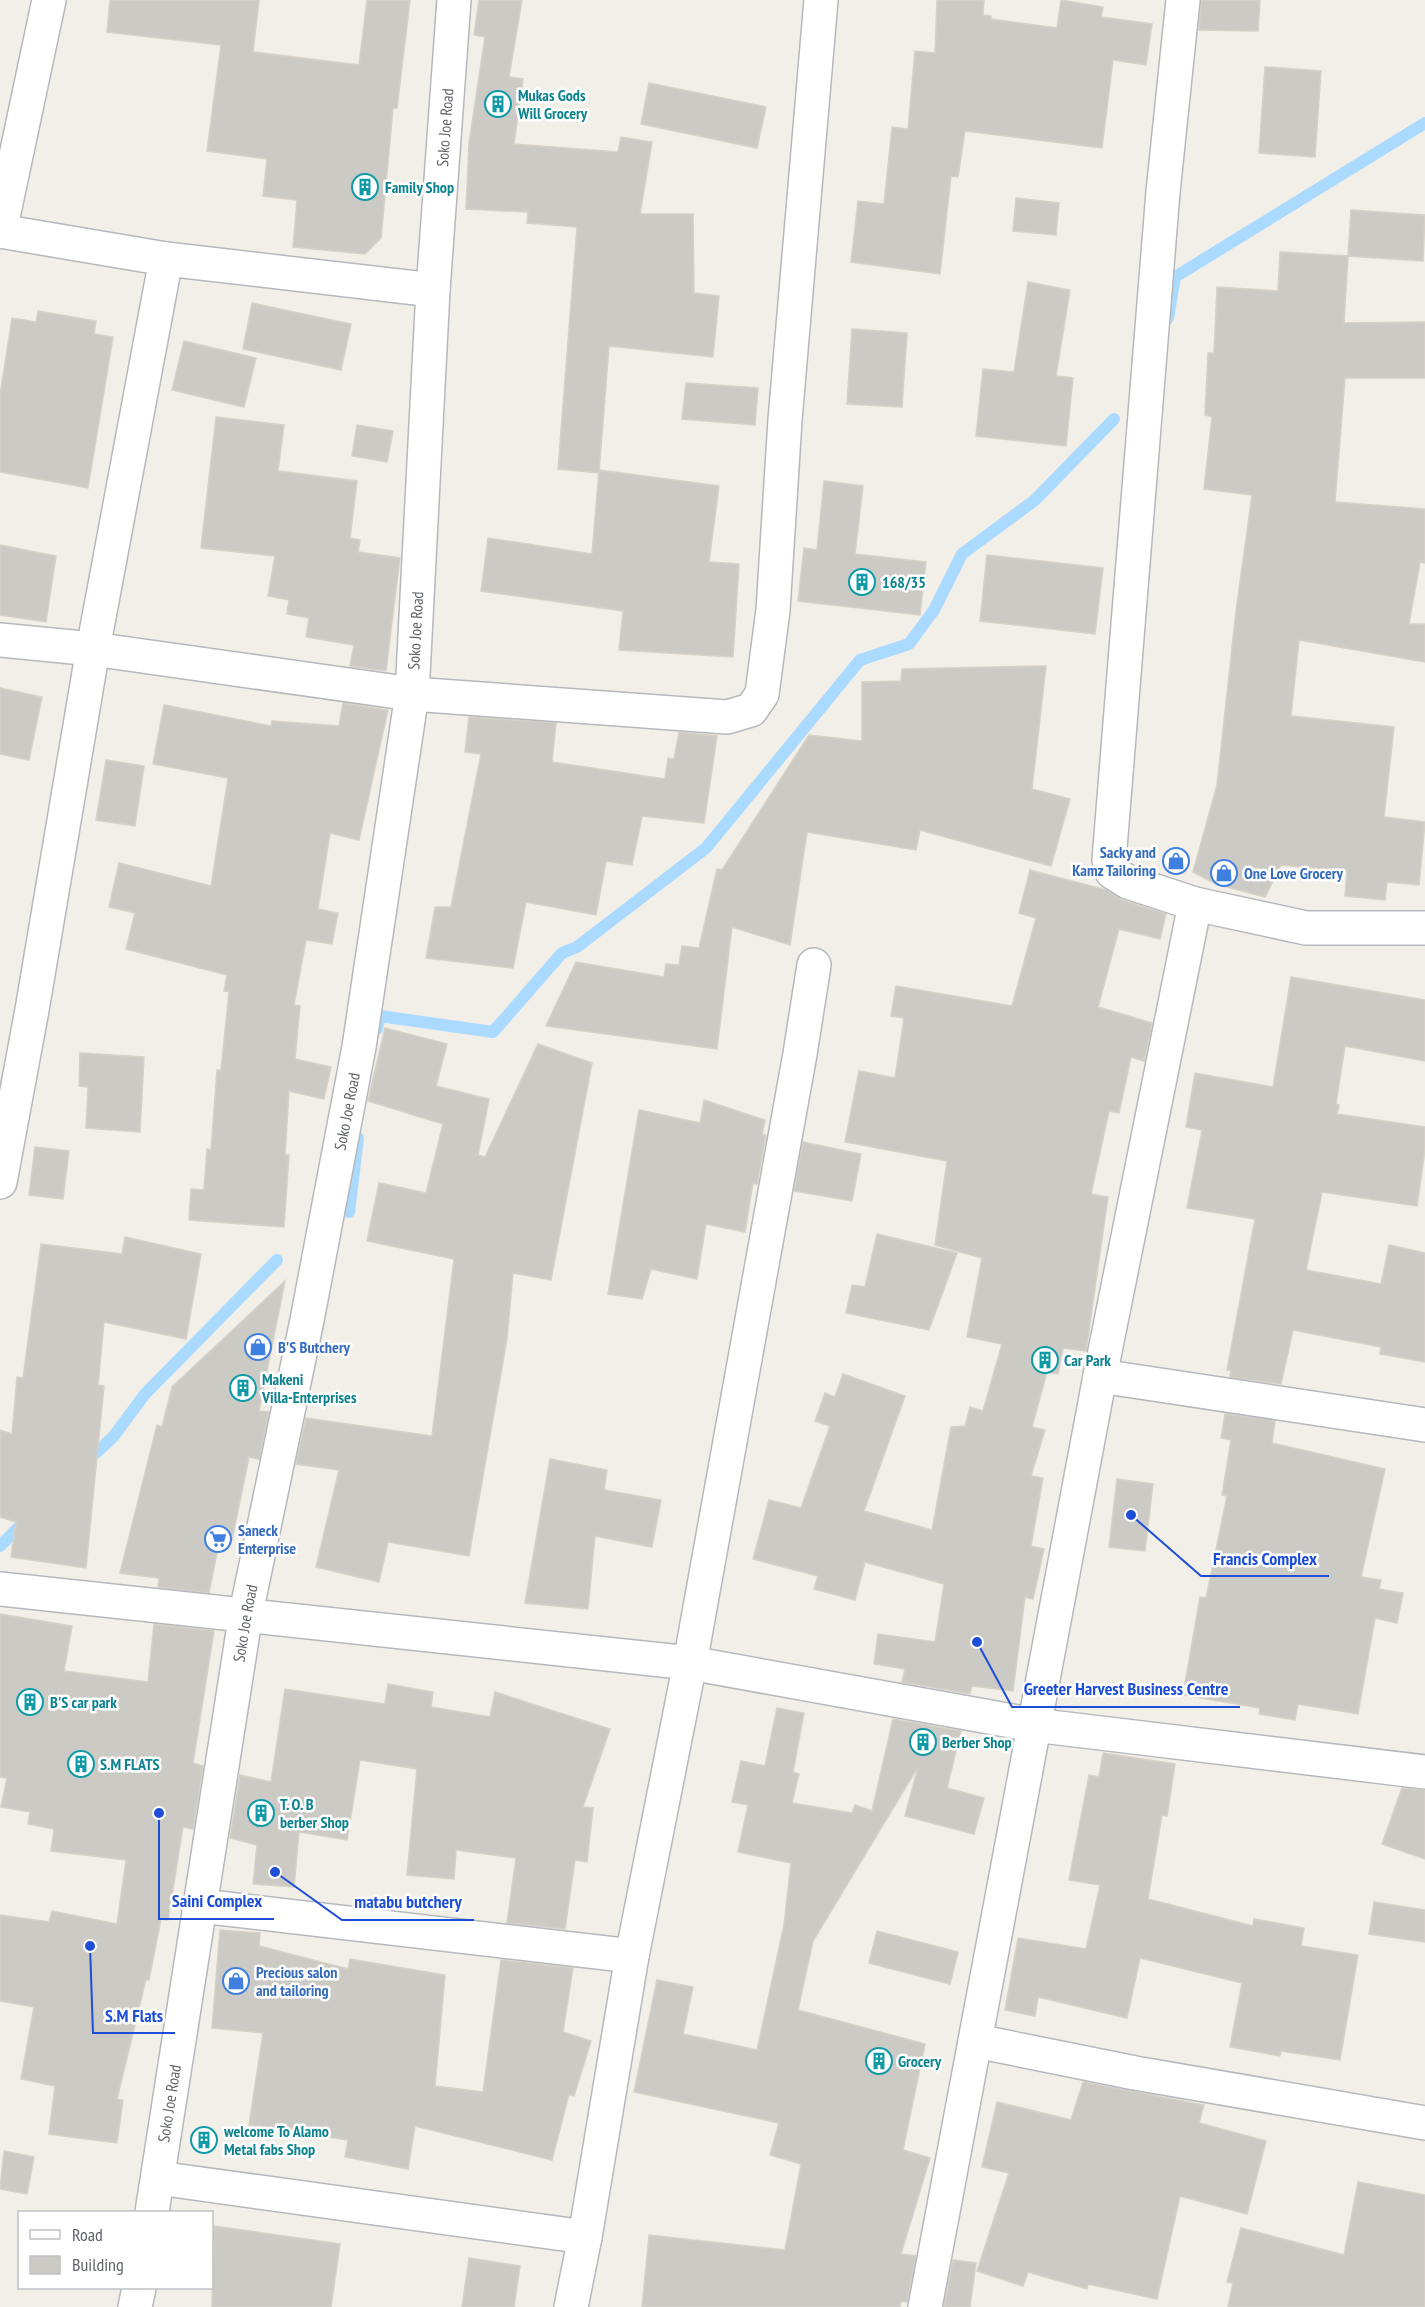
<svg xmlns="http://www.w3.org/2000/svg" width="1425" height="2307" font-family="'PT Sans Narrow',sans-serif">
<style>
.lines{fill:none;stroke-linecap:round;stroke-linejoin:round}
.stream{stroke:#aadaff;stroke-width:12}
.building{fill:#cccac5;stroke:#d6d1c6;stroke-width:1.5}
.street-casing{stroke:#b5b8bc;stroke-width:36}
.street{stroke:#fff;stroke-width:33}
.labels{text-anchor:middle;stroke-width:5;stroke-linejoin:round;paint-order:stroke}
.culture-label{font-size:16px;font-weight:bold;fill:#0d838f;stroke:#fff;text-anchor:start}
.street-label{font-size:16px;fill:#5f6368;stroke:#fff}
.shop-label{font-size:16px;font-weight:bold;fill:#366cbe;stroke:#fff;text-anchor:start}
.leader{fill:none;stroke:#1d4ed8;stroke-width:2}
.callout-dot{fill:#1d4ed8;stroke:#fff;stroke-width:2}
.callout-label{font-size:18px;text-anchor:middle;font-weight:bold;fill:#1d4ed8;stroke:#fff;stroke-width:5;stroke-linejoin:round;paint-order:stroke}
</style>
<rect width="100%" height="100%" fill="#f1efe8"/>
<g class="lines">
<!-- stream -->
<g class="stream">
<polyline points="1168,318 1175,277 1425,123"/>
<polyline points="377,1029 380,1016 493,1032 562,953 577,947 706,848 860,660 909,644 934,610 962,554 1035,500 1114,419"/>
<polyline points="349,1212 358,1138"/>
<polyline points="87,1461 113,1437 145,1394 277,1260"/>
<polyline points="0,1546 27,1519"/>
</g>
</g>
<!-- building -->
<g class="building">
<polygon points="110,0 259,0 253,52 359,65 367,0 410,0 397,108 393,108 381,238 365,254 293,247 297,200 263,196 267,159 207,151 221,45 107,32"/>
<polygon points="479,0 522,0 509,77 523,79 514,144 618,152 621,137 652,142 640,214 693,214 694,293 719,296 713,357 609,346 599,473 558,469 577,227 527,223 528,212 466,209 469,143 485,37 474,35"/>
<polygon points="937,0 984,0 983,15 991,16 991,19 1057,28 1061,0 1103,7 1101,17 1152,24 1146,65 1113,60 1102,148 965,131 958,177 951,176 940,274 851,262 858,201 884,204 892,127 908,129 915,51 935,53"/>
<polygon points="1201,0 1260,0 1258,31 1199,30"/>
<polygon points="1265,67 1321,71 1315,157 1259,153"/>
<polygon points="649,83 766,107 757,148 641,124"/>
<polygon points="1016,198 1059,203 1056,235 1013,231"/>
<polygon points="1351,210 1425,215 1423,261 1348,256"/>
<polygon points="1280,252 1348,256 1344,323 1425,322 1425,378 1345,378 1335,502 1425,509 1425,563 1420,562 1409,624 1425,624 1425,662 1299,640 1291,716 1394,727 1384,817 1425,822 1419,885 1387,882 1385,900 1345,896 1347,872 1281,865 1265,897 1216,884 1193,872 1217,785 1236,611 1252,495 1204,489 1212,417 1205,415 1208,353 1214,353 1217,287 1278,291"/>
<polygon points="1028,282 1070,290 1056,376 1073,378 1066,446 976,436 983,369 1014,372"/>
<polygon points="252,303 351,324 341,370 243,349"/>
<polygon points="38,311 96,321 94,334 113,337 88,488 0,472 0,395 12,318 36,322"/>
<polygon points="852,329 907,333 902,407 847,404"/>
<polygon points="184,341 256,358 244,407 172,390"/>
<polygon points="686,383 758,388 755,425 682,419"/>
<polygon points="216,417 284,425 278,471 357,481 350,538 360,540 358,552 400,558 386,671 350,666 354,645 306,637 309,618 287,614 289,600 268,596 275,556 201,548"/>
<polygon points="357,425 393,431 387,462 352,456"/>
<polygon points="599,470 719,486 709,562 739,564 733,657 619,650 623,611 481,591 488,538 592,554"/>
<polygon points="824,481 863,486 855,554 926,562 920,615 798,601 804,548 817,550"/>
<polygon points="0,545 56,556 46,622 0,615"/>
<polygon points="987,555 1103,568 1095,634 980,621"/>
<polygon points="1046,666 1032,789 1070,799 1051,866 920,830 916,850 807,832 790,945 732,927 717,1049 546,1026 576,962 664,977 666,964 679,965 682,946 699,948 717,869 722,870 809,735 862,741 862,682 901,681 902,669"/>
<polygon points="0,688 42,697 29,760 0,754"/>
<polygon points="343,703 388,710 359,840 330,833 318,909 338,913 332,944 306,940 294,1005 300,1006 295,1059 331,1067 324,1099 289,1091 285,1155 289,1155 284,1227 189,1220 191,1189 204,1190 207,1149 211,1150 217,1070 221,1070 229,992 224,991 227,975 126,949 135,913 109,907 119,863 211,886 228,778 153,764 164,705 271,726 272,721 339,726"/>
<polygon points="469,717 556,723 552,762 665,779 668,758 674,759 679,732 717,736 704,823 642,816 632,865 606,861 596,915 526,902 513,968 426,958 435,907 451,907 481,754 465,752"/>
<polygon points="106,760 144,766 135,826 96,820"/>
<polygon points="1030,870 1106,890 1122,900 1166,914 1160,939 1119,929 1098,1007 1152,1023 1144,1061 1131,1057 1119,1113 1109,1111 1091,1194 1108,1197 1086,1351 1063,1348 1058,1374 1047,1372 1032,1427 1045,1430 1031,1476 1043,1478 1031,1546 1044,1549 1033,1599 1025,1597 1013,1691 972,1686 970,1694 902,1682 905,1669 874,1664 878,1634 935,1642 944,1584 865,1562 855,1600 814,1589 818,1576 753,1559 769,1500 801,1508 830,1426 815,1421 825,1393 835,1397 843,1374 905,1396 864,1511 932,1530 951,1427 965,1426 970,1407 983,1411 1002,1344 967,1337 982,1258 935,1245 947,1161 845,1142 859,1071 895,1078 904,1018 891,1016 896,986 1012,1006 1036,918 1019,913"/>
<polygon points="1291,977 1425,1000 1425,1061 1345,1046 1336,1104 1339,1105 1337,1114 1425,1127 1425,1150 1417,1206 1322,1192 1306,1270 1381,1284 1389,1245 1425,1253 1425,1362 1380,1354 1381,1347 1293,1330 1281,1384 1230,1377 1231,1370 1227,1370 1255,1219 1187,1208 1202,1130 1186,1127 1195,1073 1273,1087"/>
<polygon points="385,1028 447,1044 436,1086 489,1099 478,1155 485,1157 538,1044 592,1063 551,1280 513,1273 507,1339 469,1556 388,1542 379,1582 316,1567 339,1470 296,1464 306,1418 432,1436 454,1259 367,1241 379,1183 426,1193 443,1124 368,1101"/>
<polygon points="80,1053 144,1057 140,1132 86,1128 88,1087 79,1086"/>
<polygon points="704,1100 765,1120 762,1134 766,1135 757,1184 753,1183 745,1232 706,1224 697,1279 651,1269 642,1299 608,1294 639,1110 700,1123"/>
<polygon points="803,1142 861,1154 852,1201 794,1191"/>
<polygon points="35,1147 69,1151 63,1199 29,1195"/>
<polygon points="877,1234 957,1253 929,1330 846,1313 852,1285 865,1287"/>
<polygon points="125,1237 201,1254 186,1339 104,1322 98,1385 104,1386 86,1568 11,1557 16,1522 0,1517 0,1430 12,1434 17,1377 23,1378 41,1244 122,1254"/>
<polygon points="285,1281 259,1411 269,1412 259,1459 249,1457 232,1540 220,1537 209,1593 158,1587 159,1578 120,1573 157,1425 162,1427 172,1387"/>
<polygon points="1225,1414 1275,1421 1272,1443 1385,1469 1361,1577 1381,1580 1379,1589 1403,1593 1397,1623 1375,1618 1358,1714 1298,1704 1295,1720 1259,1714 1260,1708 1183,1695 1200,1597 1206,1598 1227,1496 1222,1495 1231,1440 1221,1438"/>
<polygon points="550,1459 607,1470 604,1490 661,1500 652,1547 595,1536 588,1609 525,1603"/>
<polygon points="1117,1479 1153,1484 1145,1551 1109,1547"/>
<polygon points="0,1614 72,1626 64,1671 148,1682 154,1624 214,1631 193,1763 203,1766 193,1829 183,1827 168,1920 161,1919 149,1980 146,1979 117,2099 123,2100 117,2143 49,2134 55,2086 21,2079 34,2007 0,2001 0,1915 49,1922 52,1911 117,1924 126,1860 51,1851 54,1829 28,1824 30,1812 1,1807 7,1778 0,1777"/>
<polygon points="388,1684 433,1692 431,1707 490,1717 495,1692 610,1729 583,1807 593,1808 587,1862 575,1860 565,1929 507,1923 516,1858 456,1850 454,1879 407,1875 417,1769 360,1760 347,1840 299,1832 294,1887 253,1884 257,1845 230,1838 240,1775 271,1782 285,1689 385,1704"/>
<polygon points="777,1708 804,1713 793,1772 799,1774 792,1803 852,1813 855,1805 872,1811 893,1719 961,1731 947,1788 984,1798 974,1834 905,1816 918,1767 813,1941 798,2010 925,2044 903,2150 930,2158 901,2254 916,2256 907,2302 901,2301 900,2307 642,2307 649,2235 785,2250 801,2164 770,2155 779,2123 634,2092 657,1980 693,1987 683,2034 757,2050 784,1925 791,1863 738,1852 748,1805 732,1802 741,1761 765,1766"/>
<polygon points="1103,1753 1175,1764 1167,1816 1162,1815 1148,1899 1253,1926 1254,1919 1304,1928 1301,1946 1358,1955 1340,2060 1281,2051 1280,2056 1230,2047 1242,1983 1140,1958 1127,2018 1038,1997 1035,2016 1005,2010 1018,1938 1086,1949 1100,1885 1069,1880 1089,1775 1099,1777"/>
<polygon points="1402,1788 1425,1790 1425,1859 1382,1844"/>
<polygon points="1374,1902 1425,1910 1425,1942 1369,1934"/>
<polygon points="220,1930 260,1933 259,1946 348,1969 350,1959 445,1975 435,2086 483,2092 501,1960 573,1968 563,2032 591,2041 574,2096 569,2094 552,2160 415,2126 408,2169 345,2157 348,2140 249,2125 263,2033 212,2028"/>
<polygon points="877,1931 958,1952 950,1984 869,1963"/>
<polygon points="1083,2082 1204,2105 1199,2123 1266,2141 1247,2214 1180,2196 1157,2299 1088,2284 1087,2289 1028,2272 1023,2286 977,2271 1009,2173 982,2167 997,2102 1071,2120"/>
<polygon points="4,2151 34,2157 27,2194 0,2189"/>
<polygon points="1358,2182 1425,2195 1425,2307 1228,2307 1233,2283 1227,2282 1241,2228 1344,2255"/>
<polygon points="214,2226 340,2244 331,2307 212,2307"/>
<polygon points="469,2258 520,2266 514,2307 462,2307"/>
<polygon points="953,2260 976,2263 970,2307 944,2307"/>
</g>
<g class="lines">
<defs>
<g id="street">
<polyline points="1183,0 1163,192 1109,860 1112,872 1128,882 1195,904 1306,928 1425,928"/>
<polyline points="0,231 49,0"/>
<polyline points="0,231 166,259"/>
<polyline points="0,640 93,649 412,694 727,717 751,710 762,694 773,610 785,420 821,0"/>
<polyline points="0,1182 32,1010 93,649 166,259 433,290"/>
<polyline points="1100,1376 1425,1425"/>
<polyline points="0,1589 690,1663 1034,1725 1425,1772"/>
<polyline points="201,1906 632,1956"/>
<polyline points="976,2041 1135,2073 1425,2123"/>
<polyline points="158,2178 585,2237 632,1956 690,1663 800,1054 814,965"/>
<path id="s1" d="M152,2212L246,1613L307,1320L359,1047L412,694L433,290L454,0"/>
<polyline points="135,2307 139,2288"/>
<polyline points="571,2307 585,2237"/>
<polyline points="925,2307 1100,1376 1195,904"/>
</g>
</defs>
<!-- street casing -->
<use href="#street" class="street-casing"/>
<!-- street -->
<use href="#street" class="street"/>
</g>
<!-- icons -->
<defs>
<symbol id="building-ring" viewBox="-11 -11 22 22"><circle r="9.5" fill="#fff" stroke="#0f9aa8" stroke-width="1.5"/><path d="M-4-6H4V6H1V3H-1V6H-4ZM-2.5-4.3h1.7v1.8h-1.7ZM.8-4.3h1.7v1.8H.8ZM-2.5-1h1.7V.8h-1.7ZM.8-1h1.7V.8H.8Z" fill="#0f9aa8"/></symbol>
<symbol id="shop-ring" viewBox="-11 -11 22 22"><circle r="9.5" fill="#fff" stroke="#3f7fe0" stroke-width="1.5"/><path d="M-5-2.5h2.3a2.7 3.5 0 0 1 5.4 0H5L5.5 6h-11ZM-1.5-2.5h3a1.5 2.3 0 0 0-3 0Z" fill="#3f7fe0"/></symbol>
<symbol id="supermarket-ring" viewBox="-11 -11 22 22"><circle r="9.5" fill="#fff" stroke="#3f7fe0" stroke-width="1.5"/><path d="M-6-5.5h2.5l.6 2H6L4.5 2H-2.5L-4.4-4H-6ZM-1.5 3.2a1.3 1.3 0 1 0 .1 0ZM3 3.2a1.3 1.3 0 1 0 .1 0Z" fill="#3f7fe0"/></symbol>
</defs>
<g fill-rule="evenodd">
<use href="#building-ring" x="483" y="89" width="30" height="30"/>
<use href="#building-ring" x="350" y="172" width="30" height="30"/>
<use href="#building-ring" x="847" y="567" width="30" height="30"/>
<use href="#shop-ring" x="1161" y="846" width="30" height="30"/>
<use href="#shop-ring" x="1209" y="858" width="30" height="30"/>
<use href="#shop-ring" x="243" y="1332" width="30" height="30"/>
<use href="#building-ring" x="1030" y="1345" width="30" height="30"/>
<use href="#building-ring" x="228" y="1373" width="30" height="30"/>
<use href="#supermarket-ring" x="203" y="1524" width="30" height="30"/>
<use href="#building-ring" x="15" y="1687" width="30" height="30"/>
<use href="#building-ring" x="908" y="1727" width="30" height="30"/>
<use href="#building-ring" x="66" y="1749" width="30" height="30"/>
<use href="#building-ring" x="246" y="1798" width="30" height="30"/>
<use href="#shop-ring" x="221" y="1966" width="30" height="30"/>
<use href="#building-ring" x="864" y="2046" width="30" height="30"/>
<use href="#building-ring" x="189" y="2125" width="30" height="30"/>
</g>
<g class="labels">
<!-- culture labels -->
<g class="culture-label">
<text x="518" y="101">Mukas Gods<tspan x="518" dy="18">Will Grocery</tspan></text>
<text x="385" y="193">Family Shop</text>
<text x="882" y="588">168/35</text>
<text x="1064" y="1366">Car Park</text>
<text x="262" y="1385">Makeni<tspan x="262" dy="18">Villa-Enterprises</tspan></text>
<text x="50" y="1708">B'S car park</text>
<text x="942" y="1748">Berber Shop</text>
<text x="100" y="1770">S.M FLATS</text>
<text x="280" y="1810">T. O. B<tspan x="280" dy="18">berber Shop</tspan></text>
<text x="898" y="2067">Grocery</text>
<text x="224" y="2137">welcome To Alamo<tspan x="224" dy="18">Metal fabs Shop</tspan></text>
</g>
<!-- street labels -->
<g class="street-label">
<text dy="6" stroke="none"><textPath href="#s1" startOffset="2108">Soko Joe Road</textPath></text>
<text dy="6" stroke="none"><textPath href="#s1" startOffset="1604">Soko Joe Road</textPath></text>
<text dy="6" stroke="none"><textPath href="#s1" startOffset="1118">Soko Joe Road</textPath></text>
<text dy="6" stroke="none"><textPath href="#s1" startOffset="596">Soko Joe Road</textPath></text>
<text dy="6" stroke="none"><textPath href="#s1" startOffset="110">Soko Joe Road</textPath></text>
</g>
<!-- shop labels -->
<g class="shop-label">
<text x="1156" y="858" text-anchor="end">Sacky and<tspan x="1156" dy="18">Kamz Tailoring</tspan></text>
<text x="1244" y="879">One Love Grocery</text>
<text x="278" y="1353">B'S Butchery</text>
<text x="238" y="1536">Saneck<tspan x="238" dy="18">Enterprise</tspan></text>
<text x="256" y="1978">Precious salon<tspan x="256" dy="18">and tailoring</tspan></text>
</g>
</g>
<!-- callouts -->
<path class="leader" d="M1131 1515L1201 1576H1329M977 1642L1012 1707H1240M159 1813L159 1919H274M275 1872L342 1920H474M90 1946L93 2033H175"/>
<g class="callout-dot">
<circle cx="1131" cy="1515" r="6"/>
<circle cx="977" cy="1642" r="6"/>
<circle cx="159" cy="1813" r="6"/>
<circle cx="275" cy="1872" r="6"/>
<circle cx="90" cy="1946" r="6"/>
</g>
<g class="callout-label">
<text x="1265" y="1565">Francis Complex</text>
<text x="1126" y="1695">Greeter Harvest Business Centre</text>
<text x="217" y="1907">Saini Complex</text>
<text x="408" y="1908">matabu butchery</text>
<text x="134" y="2022">S.M Flats</text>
</g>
<!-- legend -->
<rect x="18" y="2211" width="195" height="78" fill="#ffffff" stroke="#bfc1c3" stroke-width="1.5"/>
<rect x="30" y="2230" width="30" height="9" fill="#ffffff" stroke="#bfc1c3" stroke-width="1.5"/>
<text x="72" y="2241" font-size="18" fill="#5f6368">Road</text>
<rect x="30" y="2256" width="30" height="18" fill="#cccac5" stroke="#bfc1c3" stroke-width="1.5"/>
<text x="72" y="2271" font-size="18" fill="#5f6368">Building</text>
</svg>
